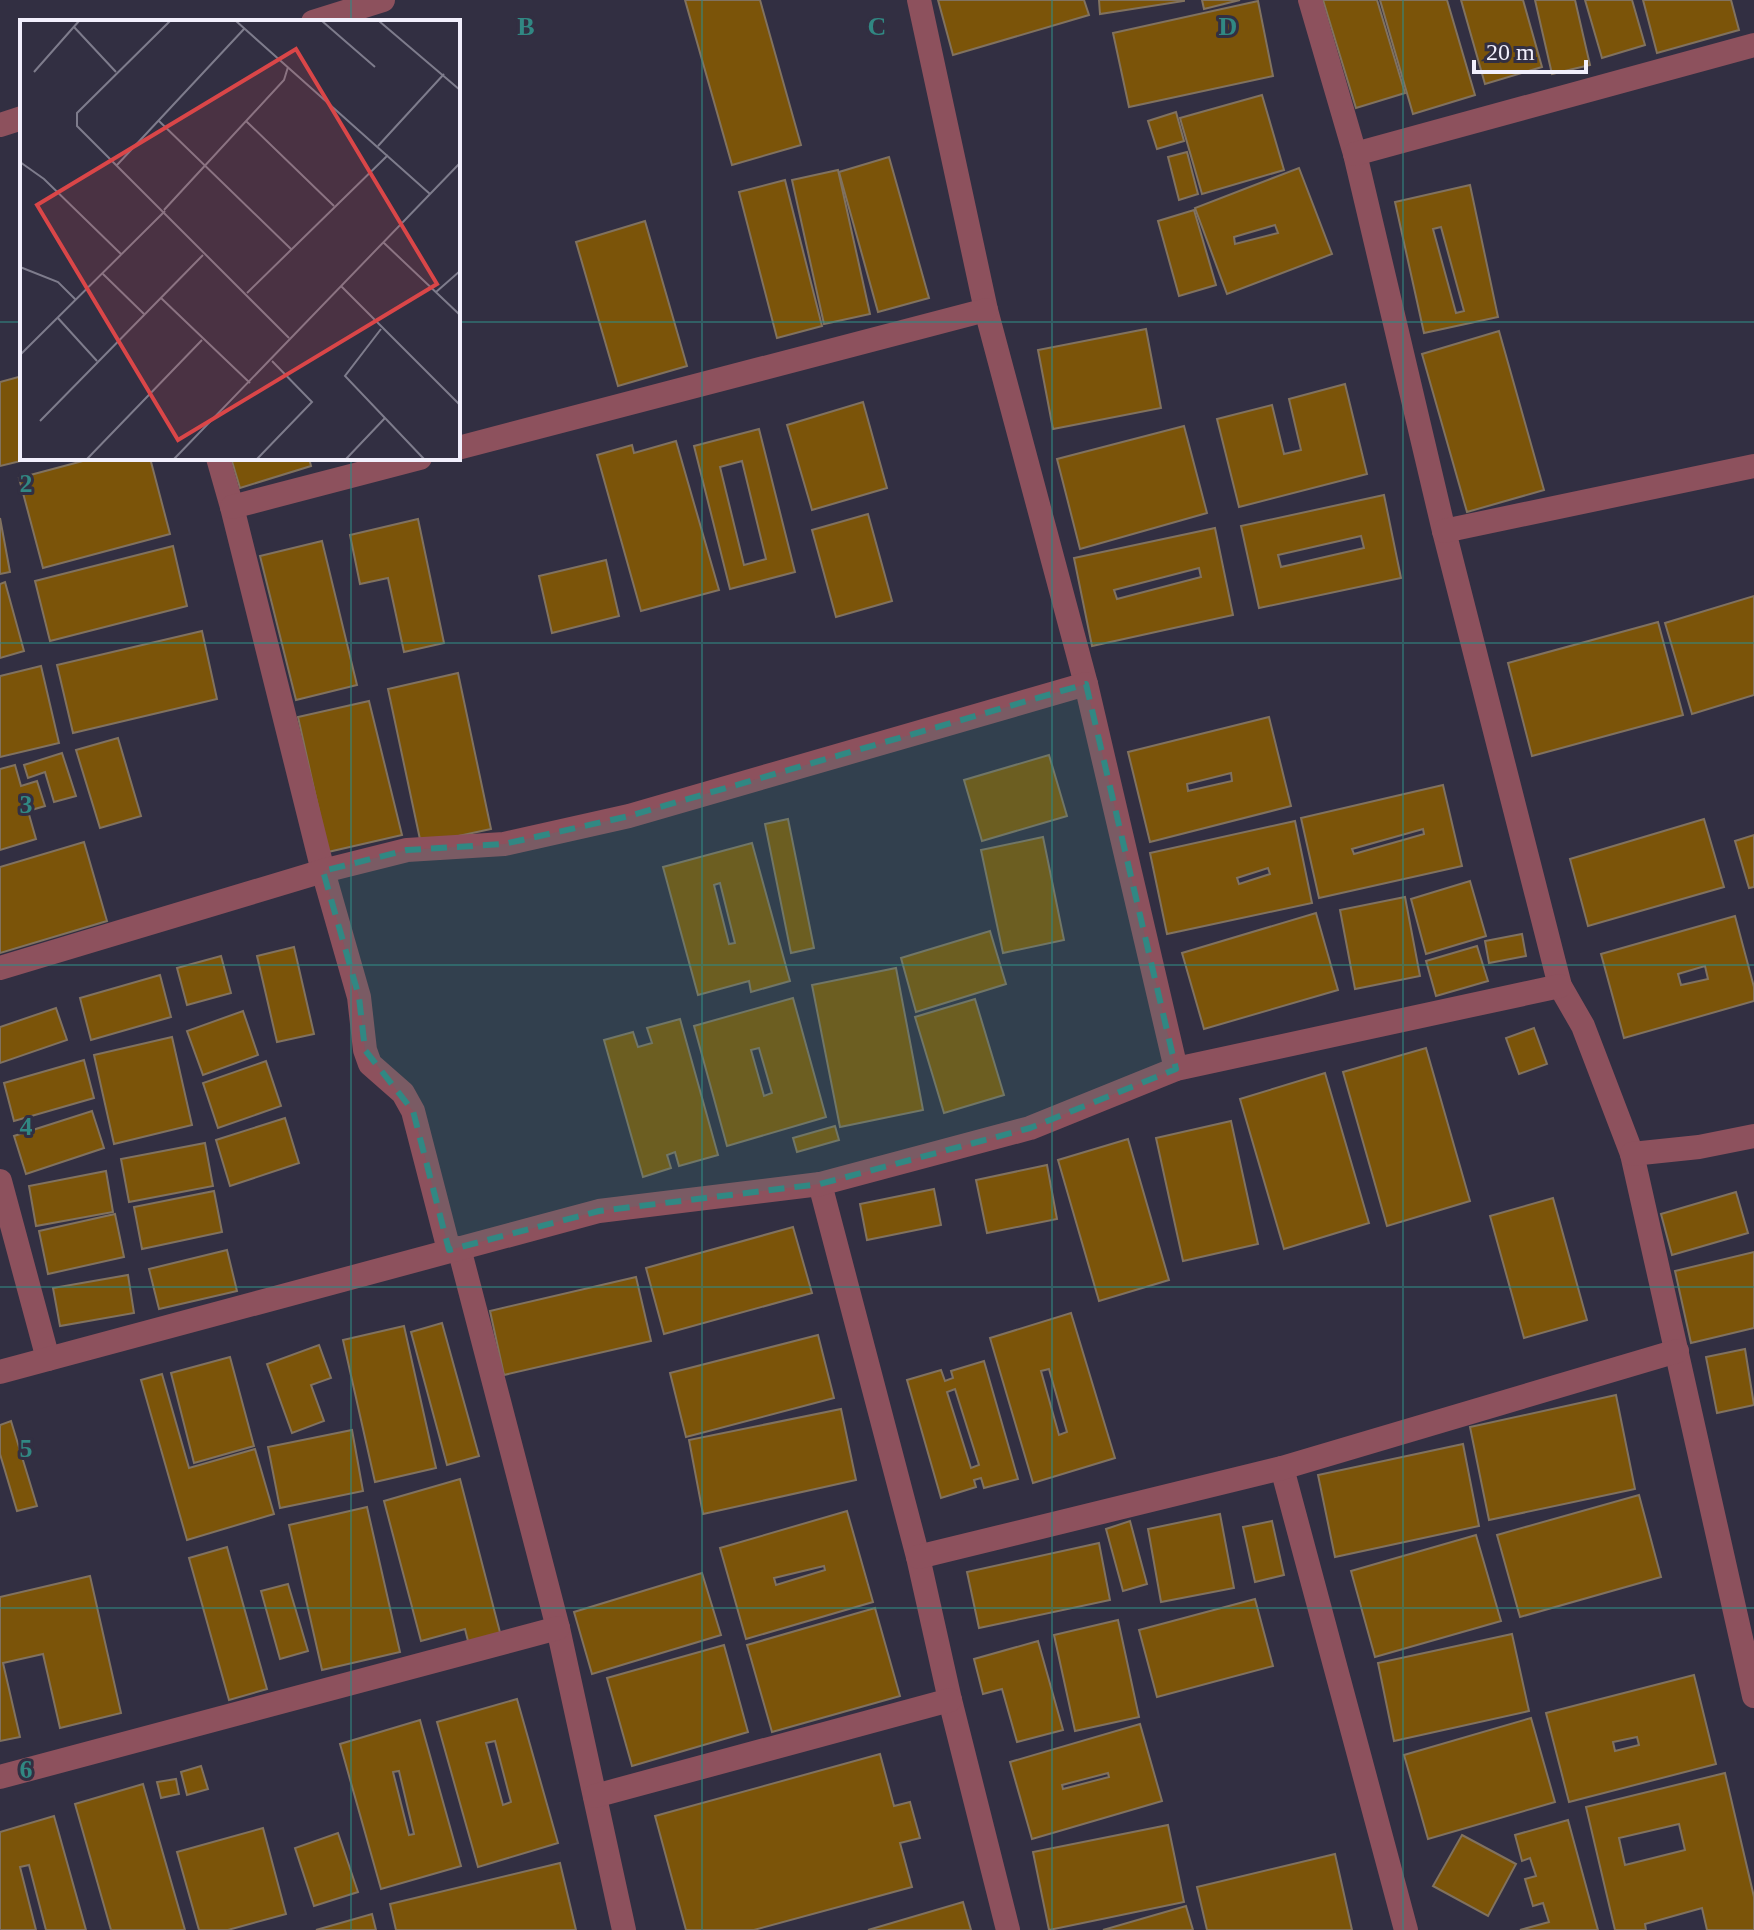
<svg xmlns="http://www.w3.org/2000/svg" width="1754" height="1930" font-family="Georgia,serif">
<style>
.building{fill:#7b5409;stroke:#81725f;stroke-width:2;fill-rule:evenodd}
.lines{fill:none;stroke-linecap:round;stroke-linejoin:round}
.minor{stroke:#8d515d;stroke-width:24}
.marked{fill:#318883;fill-opacity:0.2;stroke:#318883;stroke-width:6;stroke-dasharray:16 10;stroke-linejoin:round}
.grid{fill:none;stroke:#318883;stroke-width:2;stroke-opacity:0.55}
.inset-road{fill:none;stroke:#7e7c8c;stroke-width:2}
.view{fill:#da4648;fill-opacity:0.15;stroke:#da4648;stroke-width:4}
.inset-edge{fill:none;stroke:#f1effc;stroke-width:4}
.grid-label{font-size:26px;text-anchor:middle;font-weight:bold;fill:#318883;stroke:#322f42;stroke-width:6;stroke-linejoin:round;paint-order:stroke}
</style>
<rect width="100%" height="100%" fill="#322f42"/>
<!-- building -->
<g class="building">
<polygon points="685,0 760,0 801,145 732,165"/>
<polygon points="938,0 1084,0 1089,15 953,55"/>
<polygon points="1099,0 1184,0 1184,1 1100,14"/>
<polygon points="1202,0 1240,0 1204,9"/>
<polygon points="1323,0 1377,0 1405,93 1356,108"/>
<polygon points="1380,0 1447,0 1475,95 1413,114"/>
<polygon points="1461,0 1523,0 1542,67 1485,84"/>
<polygon points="1535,0 1575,0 1590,65 1552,74"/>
<polygon points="1585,0 1632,0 1645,45 1602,58"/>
<polygon points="1643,0 1731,0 1739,30 1657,53"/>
<polygon points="1258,1 1273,76 1129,107 1113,33"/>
<polygon points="1262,95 1284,170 1202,194 1180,118"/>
<polygon points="1176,112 1184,141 1157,149 1148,121"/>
<polygon points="1187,152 1198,194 1179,200 1168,157"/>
<polygon points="889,157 929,298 878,312 839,172"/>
<path d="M1299,168L1332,254L1227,294L1195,208ZM1275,225L1278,233L1235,244L1234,237Z"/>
<polygon points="838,170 870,314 824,324 792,180"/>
<polygon points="785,180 822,326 777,338 739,192"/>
<path d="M1470,185L1498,317L1424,333L1395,202ZM1441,227L1464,311L1456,313L1433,229Z"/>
<polygon points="1194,210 1216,285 1179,296 1158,221"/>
<polygon points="645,221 687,366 618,386 576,242"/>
<polygon points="1146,329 1161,408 1053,429 1038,350"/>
<polygon points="1499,331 1544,490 1467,512 1422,354"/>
<polygon points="22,376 22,458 33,458 0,466 0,382"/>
<polygon points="1345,384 1367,474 1239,507 1217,419 1272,405 1284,454 1301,450 1289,399"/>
<polygon points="863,402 887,488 812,510 787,425"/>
<polygon points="1184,426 1207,513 1080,549 1057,459"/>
<path d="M759,429L795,572L730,589L694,446ZM742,461L766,559L744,565L720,467Z"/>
<polygon points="676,441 719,590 641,611 597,455 632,445 634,453"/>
<polygon points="94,458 150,458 170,534 43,568 19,478"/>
<polygon points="231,458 309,458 311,466 240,488"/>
<path d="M1384,495L1401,578L1259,608L1241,526ZM1361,536L1364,548L1281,567L1278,555Z"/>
<polygon points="868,514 892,601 836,617 812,530"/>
<polygon points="0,518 10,572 0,574"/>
<polygon points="418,519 444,643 404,652 388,578 360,584 350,535"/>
<path d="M1215,528L1233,615L1092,646L1074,558ZM1199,568L1201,577L1117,599L1114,590Z"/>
<polygon points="322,541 357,685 296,700 260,556"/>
<polygon points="173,546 187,606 50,641 35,581"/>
<polygon points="606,560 619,616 552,633 539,576"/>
<polygon points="5,582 24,651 0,658 0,584"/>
<polygon points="1754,596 1754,695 1692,714 1665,623"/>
<polygon points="1658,622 1683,715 1532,756 1508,663"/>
<polygon points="202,631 217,699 73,733 57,665"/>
<polygon points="41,666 59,743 0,757 0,676"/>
<polygon points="458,673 491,829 421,844 388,689"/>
<polygon points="369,701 402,835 328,852 298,717"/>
<path d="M1269,717L1291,806L1150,842L1128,752ZM1231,773L1232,781L1188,791L1187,784Z"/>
<polygon points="118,738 141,816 100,828 76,750"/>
<polygon points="62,753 76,796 54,802 45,772 28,778 24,765"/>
<polygon points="1049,755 1067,816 982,841 964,780"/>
<polygon points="15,765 21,786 37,781 45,806 28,811 36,839 0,850 0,769"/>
<path d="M1443,785L1462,866L1319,898L1301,818ZM1423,829L1424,834L1354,854L1352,849Z"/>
<polygon points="788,819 814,948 791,953 765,824"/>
<polygon points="1704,819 1724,887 1588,926 1570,859"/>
<path d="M1295,821L1312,903L1167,934L1150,853ZM1268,868L1270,874L1239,884L1237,878Z"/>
<polygon points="1754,835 1754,887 1749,888 1735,841"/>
<polygon points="1043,837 1064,940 1003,953 981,850"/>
<polygon points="84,842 107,921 0,953 0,867"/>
<path d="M752,843L790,981L751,992L749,981L698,995L663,867ZM720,883L735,943L729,944L714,885Z"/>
<polygon points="1470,881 1486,936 1426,954 1411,899"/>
<polygon points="1405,897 1420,976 1355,989 1340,910"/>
<polygon points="1316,913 1338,990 1204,1029 1182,953"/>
<path d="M1735,916L1754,987V1001L1624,1038L1601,954ZM1705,966L1708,979L1681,985L1678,974Z"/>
<polygon points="990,931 1006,984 916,1012 901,958"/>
<polygon points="1522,934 1526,956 1489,963 1485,941"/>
<polygon points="1477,946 1488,981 1436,996 1426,961"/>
<polygon points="294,947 314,1034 277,1042 257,956"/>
<polygon points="221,956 231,993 187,1005 177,968"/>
<polygon points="896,968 923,1110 840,1127 812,985"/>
<polygon points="160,975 171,1017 91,1040 80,998"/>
<path d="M793,998L826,1117L727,1146L694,1026ZM759,1048L772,1093L764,1096L751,1050Z"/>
<polygon points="975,999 1004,1095 944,1113 915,1017"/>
<polygon points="56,1008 67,1040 0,1063 0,1027"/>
<polygon points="243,1011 258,1055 203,1075 187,1031"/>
<polygon points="680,1019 718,1155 679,1166 675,1152 667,1155 671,1168 643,1177 604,1040 633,1032 638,1047 652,1043 647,1028"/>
<polygon points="1534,1028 1547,1064 1519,1074 1506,1038"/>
<polygon points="172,1037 192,1125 114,1144 94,1055"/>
<polygon points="1426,1048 1470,1201 1387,1226 1343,1072"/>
<polygon points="84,1060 94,1098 14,1121 4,1083"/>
<polygon points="266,1061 281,1106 218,1128 203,1083"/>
<polygon points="1325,1073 1369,1223 1284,1249 1240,1099"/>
<polygon points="92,1111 104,1148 26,1174 14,1136"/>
<polygon points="285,1118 299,1163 230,1186 216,1140"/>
<polygon points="1231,1121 1258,1244 1183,1261 1156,1138"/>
<polygon points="835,1126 839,1140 797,1152 793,1138"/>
<polygon points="1128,1139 1169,1280 1099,1301 1058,1160"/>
<polygon points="205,1143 213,1186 129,1202 121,1159"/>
<polygon points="1047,1165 1057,1219 987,1233 976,1180"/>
<polygon points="106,1171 113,1212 36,1226 29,1186"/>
<polygon points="934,1189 941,1225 867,1240 860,1204"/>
<polygon points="214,1191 222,1232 142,1249 134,1207"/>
<polygon points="1736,1192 1748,1233 1672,1255 1661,1214"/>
<polygon points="1553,1198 1587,1320 1524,1338 1490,1216"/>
<polygon points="115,1214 124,1257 48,1274 39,1231"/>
<polygon points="793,1227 812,1293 664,1334 646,1268"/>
<polygon points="227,1250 237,1291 159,1309 149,1269"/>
<polygon points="1754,1252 1754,1328 1691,1343 1675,1271"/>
<polygon points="128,1275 134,1313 60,1326 53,1288"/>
<polygon points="636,1277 651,1341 504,1375 490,1311"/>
<path d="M1071,1313L1115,1458L1033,1483L990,1338ZM1049,1369L1067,1432L1059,1435L1041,1371Z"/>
<polygon points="442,1323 479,1456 447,1465 411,1332"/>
<polygon points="404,1326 436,1468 375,1482 343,1340"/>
<polygon points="818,1335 834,1398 686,1437 670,1373"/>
<polygon points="319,1345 331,1378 311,1385 324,1421 292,1433 267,1364"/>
<polygon points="1745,1349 1754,1405 1717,1413 1706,1357"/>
<polygon points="230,1357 254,1446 194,1463 171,1373"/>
<path d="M984,1361L1018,1479L984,1488L981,1478L974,1480L976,1487L941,1498L907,1380L941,1370L945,1381L953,1378L951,1371ZM955,1389L979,1465L971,1468L947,1392Z"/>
<polygon points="162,1374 189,1468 255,1449 274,1514 187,1540 141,1380"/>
<polygon points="1616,1395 1635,1489 1489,1520 1470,1427"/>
<polygon points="841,1409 856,1480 703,1514 689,1440"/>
<polygon points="11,1421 37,1506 17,1511 0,1454 0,1425"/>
<polygon points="352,1430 363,1491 280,1508 268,1447"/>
<polygon points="1463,1444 1479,1526 1335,1557 1318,1475"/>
<polygon points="460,1479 502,1640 470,1649 465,1629 421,1641 384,1501"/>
<polygon points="1639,1495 1661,1577 1520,1617 1497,1535"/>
<polygon points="367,1507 400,1652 322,1670 289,1525"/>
<path d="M847,1511L873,1602L746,1639L720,1548ZM824,1566L825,1570L776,1585L774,1578Z"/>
<polygon points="1220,1514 1234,1588 1161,1602 1148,1529"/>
<polygon points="1130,1521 1147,1584 1123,1591 1106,1529"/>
<polygon points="1272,1521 1284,1575 1255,1582 1243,1527"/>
<polygon points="1476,1535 1501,1621 1375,1657 1351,1571"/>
<polygon points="1099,1543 1110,1600 979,1628 967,1572"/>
<polygon points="227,1547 267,1689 229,1700 189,1558"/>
<polygon points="702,1573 721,1635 592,1674 574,1612"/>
<polygon points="90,1576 121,1713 60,1728 43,1654 3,1663 20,1737 0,1741 0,1597"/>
<polygon points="288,1584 308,1651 280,1659 261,1591"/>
<polygon points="1255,1599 1273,1666 1157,1697 1139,1630"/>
<polygon points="875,1608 900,1696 772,1732 747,1645"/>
<polygon points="1118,1620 1139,1717 1075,1731 1054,1635"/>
<polygon points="1512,1634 1529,1711 1394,1741 1378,1663"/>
<polygon points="1038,1641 1063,1730 1017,1742 1002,1689 983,1694 974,1659"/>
<polygon points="724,1645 748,1732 632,1766 607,1678"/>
<path d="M1694,1675L1716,1764L1569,1802L1546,1713ZM1637,1737L1639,1745L1615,1751L1613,1742Z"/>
<path d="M517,1699L558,1843L478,1867L437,1722ZM495,1741L511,1802L503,1805L486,1743Z"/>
<polygon points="1531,1718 1555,1802 1428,1839 1404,1755"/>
<path d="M420,1720L461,1866L381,1889L340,1744ZM399,1771L414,1834L409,1835L393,1772Z"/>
<path d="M1140,1724L1162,1801L1032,1839L1010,1762ZM1108,1773L1109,1777L1063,1789L1062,1785Z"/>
<polygon points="880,1754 894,1806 910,1802 920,1838 900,1843 912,1887 754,1930 686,1930 655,1816"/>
<polygon points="201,1766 208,1789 187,1795 181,1772"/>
<path d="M1725,1773L1754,1897V1930H1707L1702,1908L1645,1924L1646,1930H1615L1586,1807ZM1679,1824L1685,1850L1625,1865L1619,1838Z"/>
<polygon points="176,1779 179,1794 161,1798 157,1782"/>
<polygon points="143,1784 185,1930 111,1930 75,1804"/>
<polygon points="54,1816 86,1930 46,1930 29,1865 20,1867 36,1930 0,1930 0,1832"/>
<polygon points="1568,1820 1598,1930 1520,1930 1549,1922 1543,1903 1533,1906 1525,1879 1536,1876 1530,1858 1522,1861 1515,1835"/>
<polygon points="1168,1825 1184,1902 1049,1930 1033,1852"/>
<polygon points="263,1828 286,1914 228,1930 199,1930 177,1852"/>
<polygon points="338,1833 358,1892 314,1906 295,1848"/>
<polygon points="1462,1835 1516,1864 1488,1916 1433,1886"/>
<polygon points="1335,1854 1352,1930 1207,1930 1197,1887"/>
<polygon points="560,1863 576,1930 396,1930 390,1904"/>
<polygon points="963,1902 971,1930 868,1930"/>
<polygon points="1186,1906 1193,1930 1103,1930"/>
<polygon points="372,1914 376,1930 316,1930"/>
</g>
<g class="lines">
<!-- minor -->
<g class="minor">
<polyline points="919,0 986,310 1086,684 1176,1069"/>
<polyline points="1310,0 1355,154 1444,531 1560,986 1583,1026 1632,1154 1754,1696"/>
<polyline points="313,22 383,0"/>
<polyline points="0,125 22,118"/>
<polyline points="1355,154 1754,45"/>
<polyline points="458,448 986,310"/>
<polyline points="218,458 232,507 323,871 359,997 365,1050 370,1064 403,1093 413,1111 449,1250"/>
<polyline points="232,507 420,458"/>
<polyline points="1444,531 1754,466"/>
<polyline points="0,968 323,871 407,850 504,844 629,816 1086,684"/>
<polyline points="1632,1154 1699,1147 1754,1136"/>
<polyline points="0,1181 48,1359"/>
<polyline points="820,1184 918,1557 950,1700 1008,1930"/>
<polyline points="459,1248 558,1628 624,1930"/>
<polyline points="0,1372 599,1211 820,1184 1030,1128 1176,1069 1560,986"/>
<polyline points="1282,1468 1406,1930"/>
<polyline points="918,1557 1282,1468 1677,1351"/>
<polyline points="0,1777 558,1628"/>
<polyline points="595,1796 950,1700"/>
</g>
</g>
<!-- marked area -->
<path class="marked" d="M1086,684L1176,1069L1030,1128L820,1184L599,1211L449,1250L413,1111L365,1050L359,997L323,871L407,850L504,844L629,816Z"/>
<!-- grid -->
<path class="grid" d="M351,0V22M702,0V1930M1052,0V1930M1403,0V1930M0,322H22M458,322H1754M351,458V1930M0,643H1754M0,965H1754M0,1287H1754M0,1608H1754"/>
<!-- overview -->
<g transform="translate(20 20)">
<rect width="440" height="440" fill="#322f42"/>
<path class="inset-road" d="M150,1L57,93V106L269,318M216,1L410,174M302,1L355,47M359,1L440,70M54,7L96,52M14,52L59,1M139,101L272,230M226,101L314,186M358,126L424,54M0,142L24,159L102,235M97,145L224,9M144,190L264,60L268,47M364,223L440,295M0,247L38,262L55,279M83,254L124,294M321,266L440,385M416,272L440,251M227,273L368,135M141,278L230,363M37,297L77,341M361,309L325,356L404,439M0,335L145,191M20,401L183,235M67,439L182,320M154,439L440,143M237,439L292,382L252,341M326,439L365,398"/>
<path class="view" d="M276,29L417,264L158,420L17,185Z"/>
<rect width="440" height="440" class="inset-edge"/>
</g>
<g class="grid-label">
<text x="526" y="35">B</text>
<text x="877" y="35">C</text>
<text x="1228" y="35">D</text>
<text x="26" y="492">2</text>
<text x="26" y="813">3</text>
<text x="26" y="1135">4</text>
<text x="26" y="1457">5</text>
<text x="26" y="1778">6</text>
</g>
<!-- scale -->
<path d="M1474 60v12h112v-12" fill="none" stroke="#f1effc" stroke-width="4"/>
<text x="1486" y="60" font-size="24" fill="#f1effc" stroke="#322f42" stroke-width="6" paint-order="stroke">20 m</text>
</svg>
